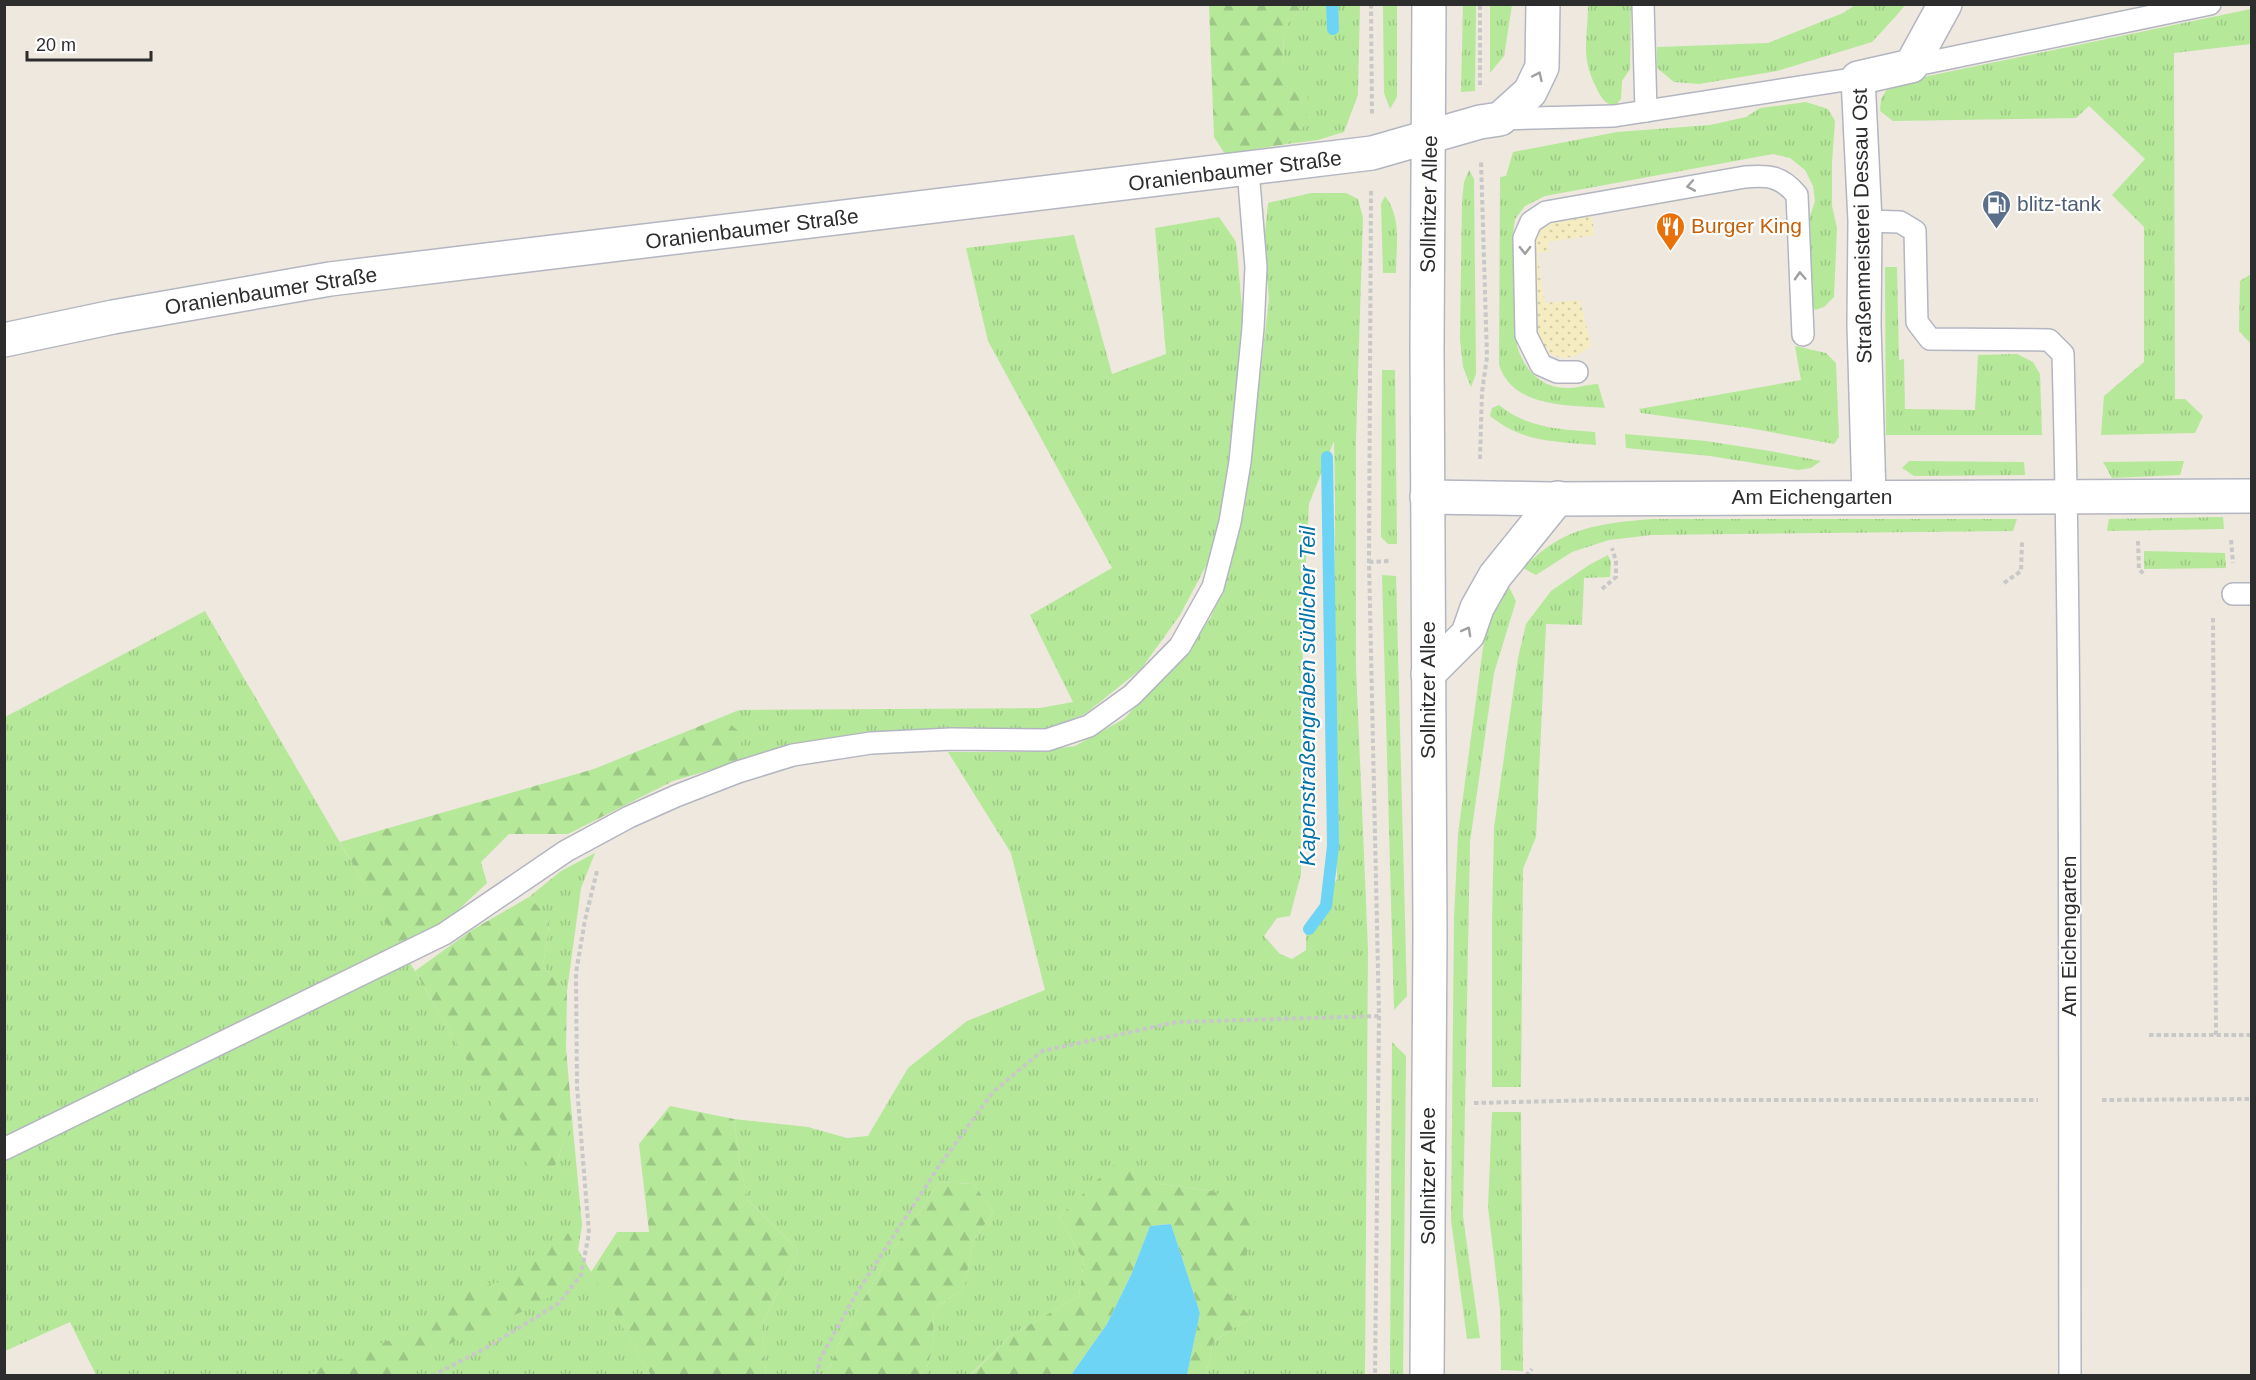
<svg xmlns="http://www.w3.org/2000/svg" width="2256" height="1380" font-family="Arial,sans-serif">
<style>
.grass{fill:url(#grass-tufts);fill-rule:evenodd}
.forest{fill:url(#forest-firs)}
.sand{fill:url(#sand-dots)}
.water{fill:#6dd4f6}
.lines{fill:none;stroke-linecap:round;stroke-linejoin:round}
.stream{stroke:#6dd4f6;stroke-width:12}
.lane-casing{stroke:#b3b6c1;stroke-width:24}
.street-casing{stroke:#b3b6c1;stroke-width:36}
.secondary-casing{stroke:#b3b6c1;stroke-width:36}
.path{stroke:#c8c8c8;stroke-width:4;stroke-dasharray:4.5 3;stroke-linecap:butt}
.lane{stroke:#fff;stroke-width:21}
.street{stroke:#fff;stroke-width:33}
.secondary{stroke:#fff;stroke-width:33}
.oneway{stroke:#a0a0a0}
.labels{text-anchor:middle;stroke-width:4.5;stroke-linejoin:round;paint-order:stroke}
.street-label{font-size:21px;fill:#2d2d2d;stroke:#fff}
.service-label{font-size:21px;fill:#4e5e75;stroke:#fff;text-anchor:start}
.food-label{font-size:21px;fill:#c56008;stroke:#fff;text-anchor:start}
.water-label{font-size:22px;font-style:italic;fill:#0573a9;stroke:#fff}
</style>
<defs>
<pattern id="grass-tufts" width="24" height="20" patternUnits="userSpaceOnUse" patternTransform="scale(1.5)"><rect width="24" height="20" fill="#b5e899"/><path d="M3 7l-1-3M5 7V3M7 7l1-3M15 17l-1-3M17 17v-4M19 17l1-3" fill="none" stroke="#9cc784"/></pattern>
<pattern id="forest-firs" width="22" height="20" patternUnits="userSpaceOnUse" patternTransform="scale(1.5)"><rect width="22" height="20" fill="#b5e899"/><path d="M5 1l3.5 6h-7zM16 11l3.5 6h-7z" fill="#9cc784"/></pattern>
<pattern id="sand-dots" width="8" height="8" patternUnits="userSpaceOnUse" patternTransform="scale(1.5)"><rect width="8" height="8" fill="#f5ecc1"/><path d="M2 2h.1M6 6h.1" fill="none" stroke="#d2cba6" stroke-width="1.8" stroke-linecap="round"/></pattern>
</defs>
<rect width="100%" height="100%" fill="#efe8df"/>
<!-- grass -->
<g class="grass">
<polygon points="1857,4 1905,5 1897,15 1872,42 1777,71 1699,84 1674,82 1657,68 1657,47 1768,43 1843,13"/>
<polygon points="1296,5 1360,5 1358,95 1344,132 1318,140 1287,144 1306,123 1284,70 1283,29 1301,9"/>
<polygon points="1383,5 1397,5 1397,97 1390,109 1384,93"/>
<polygon points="1463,5 1476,5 1475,91 1461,92"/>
<polygon points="1490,5 1512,5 1504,56 1490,73"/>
<path d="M1588,5H1631L1630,69L1622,81L1621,99L1614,107C1604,102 1601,98 1596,87C1580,55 1588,38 1588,5Z"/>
<polygon points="2251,9 2251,44 2174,53 2175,399 2185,399 2203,416 2195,433 2101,435 2104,396 2144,362 2144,227 2112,195 2145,159 2089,106 2076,118 1893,121 1880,111 1881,99 1890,84"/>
<path d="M1806,102L1828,109L1835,121L1832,163V206L1837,228L1834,297L1824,307L1815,310L1811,302L1810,216L1815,201L1813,186L1805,170L1790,158L1773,154L1545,196L1525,206L1515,219L1512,240L1516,258L1517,346C1525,371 1542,389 1569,388C1579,388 1588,384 1598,384L1605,408C1568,405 1513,408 1499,365L1500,177L1506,176L1513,152L1617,132L1710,125L1746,117L1760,108Z"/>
<polygon points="1469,170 1474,179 1476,374 1471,387 1463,367 1460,339 1462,201 1464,182"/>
<path d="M1311,193H1346L1358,199L1363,218L1356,438V667L1368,949L1365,1375H1206L1213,1342L1251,1317L1225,1290L1244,1262L1213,1191L1161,1184L1113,1166L1059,1217L1084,1261L1079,1296L1010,1336L970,1375H925L933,1346L934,1308L964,1289L973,1242L993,1212L974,1184L940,1182L892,1251L843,1334L827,1375H766L762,1325L798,1250L748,1200L740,1165L734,1119L808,1127L847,1138L868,1136L908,1068L967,1021L1045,990L1011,853L948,752H1031L1075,746L1124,719L1187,650L1211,617L1231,563L1245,507L1269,299L1264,243L1268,203ZM1334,441L1335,499L1334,761L1337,879L1306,928V950L1292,959L1280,954L1264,936L1277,918L1290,916L1301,874L1303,615L1309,504Z"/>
<path d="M1385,196C1402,218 1396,247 1396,273H1383L1381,204Z"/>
<polygon points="1219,217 1236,242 1243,318 1228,465 1214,551 1180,615 1141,669 1085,714 1042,731 922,731 859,734 793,744 737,762 742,735 722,717 739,710 1040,708 1073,702 1030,615 1112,568 988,341 966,248 1074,235 1112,374 1166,354 1155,228"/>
<polygon points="1885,267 1897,267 1899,360 1904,359 1905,409 1975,410 1978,355 2017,354 2033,362 2040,374 2042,435 1886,435"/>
<polygon points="2251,274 2251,344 2239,331 2240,281"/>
<polygon points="1795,346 1826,353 1836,363 1839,437 1834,444 1749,428 1641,413 1639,409 1801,380"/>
<polygon points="1382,370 1395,370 1397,544 1388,544 1381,537"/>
<path d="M1499,405C1527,428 1559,429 1595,432L1596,445C1554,441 1524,443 1490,416L1492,408Z"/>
<polygon points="1625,434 1706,441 1770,451 1821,461 1811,468 1798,470 1710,456 1626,448"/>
<polygon points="1909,461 2024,462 2025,475 1914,476 1902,468"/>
<polygon points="2184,461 2180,475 2112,478 2103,462"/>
<polygon points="2223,517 2224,529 2107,531 2109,519"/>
<path d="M1653,519H2017L2013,531L1652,535L1609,540L1572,552L1536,575L1523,568C1532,560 1542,550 1552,544C1583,524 1618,522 1653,519Z"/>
<polygon points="2144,551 2225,553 2226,568 2144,569"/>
<polygon points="1608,555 1611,562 1610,577 1584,578 1582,625 1546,624 1536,837 1523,869 1521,1087 1492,1087 1492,923 1494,828 1518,658 1526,624 1551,591 1589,565"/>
<polygon points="1382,575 1396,576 1407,996 1394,1010"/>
<polygon points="1509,587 1516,601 1494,673 1470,842 1463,1216 1480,1338 1467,1339 1451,1220 1454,919 1458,834 1485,633 1496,604"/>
<polygon points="205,611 532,1172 555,1166 572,1118 582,1225 578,1250 651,1375 96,1375 70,1322 5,1351 5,717"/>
<polygon points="595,853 581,888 567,991 543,966 550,920 529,897 561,871"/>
<polygon points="1392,1042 1406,1056 1403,1376 1390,1375"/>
<polygon points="1492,1112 1521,1112 1523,1371 1501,1370 1500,1309 1488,1207"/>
</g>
<!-- forest -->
<g class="forest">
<polygon points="1296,4 1301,9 1283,29 1284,70 1308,92 1306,124 1287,144 1225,154 1214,137 1209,5"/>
<polygon points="722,717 743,735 737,762 673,781 568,834 509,834 481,862 487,883 440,927 399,945 340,842 594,769"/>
<polygon points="529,897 550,919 543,966 567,991 566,1048 572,1118 555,1166 532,1173 415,971 472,930"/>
<polygon points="670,1106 734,1119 740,1165 748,1200 798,1250 762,1325 766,1375 651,1375 591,1273 530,1308 431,1352 393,1375 309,1375 323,1366 431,1324 456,1295 505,1280 568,1233 591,1272 617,1232 649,1232 639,1144"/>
<polygon points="1113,1165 1161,1184 1213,1191 1255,1218 1245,1262 1225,1290 1251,1317 1213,1342 1206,1375 1187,1375 1200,1313 1171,1224 1150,1226 1131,1275 1107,1324 1071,1375 970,1376 1010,1336 1079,1296 1084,1261 1059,1217"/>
<polygon points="940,1182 974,1184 993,1212 973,1242 964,1289 934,1308 933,1346 925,1375 827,1375 843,1334 892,1251"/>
</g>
<!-- sand -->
<path class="sand" d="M1591,213L1595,235L1548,242L1549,252L1537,253L1545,303L1580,300L1591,345C1579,360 1553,363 1541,345C1539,341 1538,335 1537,331L1534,237L1539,224Z"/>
<!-- water -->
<polygon class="water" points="1171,1224 1200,1313 1187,1375 1071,1375 1107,1324 1131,1275 1150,1226"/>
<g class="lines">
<!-- stream -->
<g class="stream">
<polyline points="1332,4 1333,29"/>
<polyline points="1309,929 1326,906 1333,846 1327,457"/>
</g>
<defs>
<g id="lane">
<polyline points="1643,4 1646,111"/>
<polyline points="1911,66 2210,4"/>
<polyline points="1500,119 1614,116 1858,78"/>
<path d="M1865,221L1900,222L1915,231L1917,322L1930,339L2049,340L2063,354C2072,694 2069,1035 2070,1376"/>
<path d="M1577,372H1557L1541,365L1526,335L1524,238L1531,222L1546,212L1745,177C1769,175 1781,176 1797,195L1803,335"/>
<polyline points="2233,594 2252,594"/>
<polyline points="4,1149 444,934 566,851 629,817 676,796 738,772 793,755 871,743 951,739 1047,740 1089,726 1132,695 1180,646 1213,587 1230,522 1240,462 1253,328 1256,267 1248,170"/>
</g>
<g id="street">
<polyline points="4,340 113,317 330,279 1372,153 1480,122 1500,119 1530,92 1542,67 1543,4"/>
<polyline points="1427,497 1551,499 2252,496"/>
<polyline points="1869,497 1864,325 1865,221 1858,78 1911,66 1945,4"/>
<polyline points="1428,674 1468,634 1477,608 1495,576 1558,498"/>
</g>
<polyline id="secondary" points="1427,1376 1430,936 1427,348 1429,4"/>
</defs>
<!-- lane casing -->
<use href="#lane" class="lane-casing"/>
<!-- street casing -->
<use href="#street" class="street-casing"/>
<!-- secondary casing -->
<use href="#secondary" class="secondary-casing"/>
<!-- path -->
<g class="path">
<polyline points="1371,4 1372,115"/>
<polyline points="1480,85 1480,4"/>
<polyline points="1371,191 1369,562 1379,1016 1375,1376"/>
<polyline points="1480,459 1482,392 1487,357 1481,161"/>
<polyline points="2231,540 2233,563"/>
<polyline points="2138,541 2139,570 2146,575"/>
<polyline points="1369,562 1390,561"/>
<polyline points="2004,583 2021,571 2022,542"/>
<polyline points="1602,589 1616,577 1616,561 1612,548"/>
<polyline points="2213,618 2216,1035"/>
<polyline points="2149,1035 2252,1035"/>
<polyline points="2102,1100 2252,1099"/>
<polyline points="1474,1103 1601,1100 2038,1100"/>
<polyline points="432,1376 486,1348 559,1303 581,1275 589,1233 577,1087 576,973 585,920 597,871"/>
<polyline points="817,1376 820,1359 856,1294 939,1166 993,1092 1042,1051 1177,1022 1379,1016"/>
<polyline points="1526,1376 1532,1369"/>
</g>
<!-- lane -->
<use href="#lane" class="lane"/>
<!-- street -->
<use href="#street" class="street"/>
<!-- secondary -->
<use href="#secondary" class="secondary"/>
</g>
<!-- one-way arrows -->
<defs><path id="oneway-chevron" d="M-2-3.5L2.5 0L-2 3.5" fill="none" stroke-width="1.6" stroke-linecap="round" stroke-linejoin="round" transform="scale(1.5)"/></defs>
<g class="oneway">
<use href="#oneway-chevron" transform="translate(1538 76) rotate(-65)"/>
<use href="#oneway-chevron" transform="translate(1691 186) rotate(170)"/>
<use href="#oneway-chevron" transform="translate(1525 250) rotate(89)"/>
<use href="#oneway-chevron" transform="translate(1800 276) rotate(-93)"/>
<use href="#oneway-chevron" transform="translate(1467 631) rotate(-61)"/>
</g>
<!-- icons -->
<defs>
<symbol id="fuel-pin" viewBox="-11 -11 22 30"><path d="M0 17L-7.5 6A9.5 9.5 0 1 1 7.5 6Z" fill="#5c6f8a" stroke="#fff"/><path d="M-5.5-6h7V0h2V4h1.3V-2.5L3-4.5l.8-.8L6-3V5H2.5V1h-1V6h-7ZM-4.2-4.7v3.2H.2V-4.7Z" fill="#fff"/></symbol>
<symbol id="restaurant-pin" viewBox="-11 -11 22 30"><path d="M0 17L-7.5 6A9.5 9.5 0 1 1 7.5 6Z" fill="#e8710a" stroke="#fff"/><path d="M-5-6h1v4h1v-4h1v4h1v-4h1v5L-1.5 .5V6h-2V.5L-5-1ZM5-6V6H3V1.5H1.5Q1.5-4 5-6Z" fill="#fff"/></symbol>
</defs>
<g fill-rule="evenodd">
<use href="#fuel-pin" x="1980" y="188" width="33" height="45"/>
<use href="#restaurant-pin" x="1654" y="210" width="33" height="45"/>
</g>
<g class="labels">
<!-- street labels -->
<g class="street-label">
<text transform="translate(1235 171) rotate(-7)" y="7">Oranienbaumer Straße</text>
<text transform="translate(1429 204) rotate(-89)" y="7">Sollnitzer Allee</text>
<text transform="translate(1862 226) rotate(-91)" y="7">Straßenmeisterei Dessau Ost</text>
<text transform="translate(752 229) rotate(-7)" y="7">Oranienbaumer Straße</text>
<text transform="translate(271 291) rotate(-9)" y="7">Oranienbaumer Straße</text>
<text x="1812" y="504">Am Eichengarten</text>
<text transform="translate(1428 690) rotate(-90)" y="7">Sollnitzer Allee</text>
<text transform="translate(2069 936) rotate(-90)" y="7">Am Eichengarten</text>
<text transform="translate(1428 1176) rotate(-90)" y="7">Sollnitzer Allee</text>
</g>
<!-- service labels -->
<g class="service-label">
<text x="2017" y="211">blitz-tank</text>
</g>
<!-- food labels -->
<g class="food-label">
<text x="1691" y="233">Burger King</text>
</g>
<!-- water labels -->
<g class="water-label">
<text transform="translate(1307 696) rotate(-90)" y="8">Kapenstraßengraben südlicher Teil</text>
</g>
</g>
<!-- border -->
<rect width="2256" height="1380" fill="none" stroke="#2d2d2d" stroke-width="12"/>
<!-- scale -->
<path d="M27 51v9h124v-9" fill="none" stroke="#2d2d2d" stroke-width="3"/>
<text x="36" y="51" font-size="18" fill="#2d2d2d" stroke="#ffffff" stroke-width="4.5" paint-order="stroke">20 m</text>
</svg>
